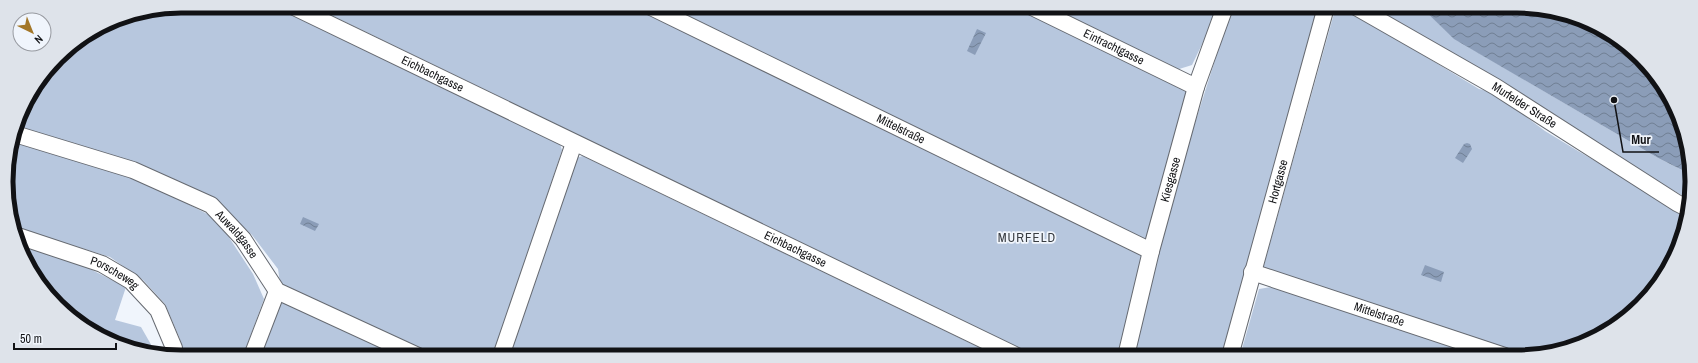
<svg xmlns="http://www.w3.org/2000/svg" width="1698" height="363" font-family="'Archivo Narrow',sans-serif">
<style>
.green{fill:#b7c7de}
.water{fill:url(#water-waves)}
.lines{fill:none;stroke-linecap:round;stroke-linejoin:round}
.minor-casing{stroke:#666a71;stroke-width:18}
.minor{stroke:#fff;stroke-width:16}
.labels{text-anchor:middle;stroke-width:3.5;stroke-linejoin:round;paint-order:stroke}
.street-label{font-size:12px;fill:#111215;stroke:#f0f5fc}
.neighbourhood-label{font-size:13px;letter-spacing:1px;fill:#383c41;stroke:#f0f5fc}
.rim{fill:none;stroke:#111215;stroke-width:5}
.leader{fill:none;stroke:#111215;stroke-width:1.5}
.callout-dot{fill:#111215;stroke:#f0f5fc;stroke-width:1.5}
.callout-label{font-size:13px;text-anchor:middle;font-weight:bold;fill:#111215;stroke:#f0f5fc;stroke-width:3.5;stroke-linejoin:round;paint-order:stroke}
</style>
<defs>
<pattern id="water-waves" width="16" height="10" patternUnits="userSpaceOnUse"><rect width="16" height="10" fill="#8b9db8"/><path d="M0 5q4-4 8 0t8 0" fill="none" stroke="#707f94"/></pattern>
</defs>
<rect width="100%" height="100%" fill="#f0f5fc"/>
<!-- green -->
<g class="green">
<polygon points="182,6 277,6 560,144 562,150 494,356 430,356 280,283 278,269 252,235 215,201 16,129 19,114 58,57 115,19"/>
<polygon points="312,6 638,6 1144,253 1117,356 1035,356"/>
<polygon points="666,7 1021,7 1187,89 1190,98 1150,236 1143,239"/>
<polygon points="1049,7 1220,7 1192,65 1176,70"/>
<polygon points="1232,7 1320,7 1223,356 1133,356 1180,170"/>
<polygon points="1338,7 1344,7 1479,89 1487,91 1505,101 1545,131 1578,151 1687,214 1674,259 1640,306 1594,339 1539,356 1523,356 1438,326 1262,272 1335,10"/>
<polygon points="1371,7 1421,7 1455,39 1658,158 1688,173 1690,200 1626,163"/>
<polygon points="13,142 139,179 217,219 253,274 264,299 243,356 180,356 180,339 165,304 143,280 110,257 14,227 6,170"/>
<polygon points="583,156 997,356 508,356 575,158"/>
<polygon points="19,244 82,265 126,287 115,320 141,327 157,355 104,339 49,297"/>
<polygon points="1271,287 1484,356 1240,356 1259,289"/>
<polygon points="286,301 397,356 257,356 277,305"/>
</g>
<!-- water -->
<g class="water">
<polygon points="1421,7 1539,7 1604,29 1656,74 1686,136 1688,173 1658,158 1454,39"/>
<polygon points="977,29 986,33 975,55 967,51"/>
<polygon points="1467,143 1470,144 1472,149 1463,163 1455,158 1464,144"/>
<polygon points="303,217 319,224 315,231 300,224"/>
<polygon points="1425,265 1444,272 1441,282 1421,275"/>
</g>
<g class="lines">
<defs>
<g id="minor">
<path id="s1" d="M292,6L1017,356"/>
<path id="s2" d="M651,7L1151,251"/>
<path id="s3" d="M1032,7L1196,87"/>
<path id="s4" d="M1356,7L1496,87L1677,203L1689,209"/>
<path id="s5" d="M15,134L133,170L211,205L243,239L277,291L418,356"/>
<path id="s6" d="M15,235L102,264L131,281L158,310L174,348L173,356"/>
<path id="s7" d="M1252,272L1505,356"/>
<polyline points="252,356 277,291"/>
<polyline points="501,356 574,143"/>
<path id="s8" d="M1126,356L1151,251L1196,87L1225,7"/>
<path id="s9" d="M1230,356L1326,7"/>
</g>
</defs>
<!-- minor casing -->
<use href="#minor" class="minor-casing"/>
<!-- minor -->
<use href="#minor" class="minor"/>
</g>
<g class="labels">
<!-- street labels -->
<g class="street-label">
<text dy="4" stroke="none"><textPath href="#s3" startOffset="91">Eintrachtgasse</textPath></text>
<text dy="4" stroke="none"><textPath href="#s1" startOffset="156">Eichbachgasse</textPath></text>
<text dy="4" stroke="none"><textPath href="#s4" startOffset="195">Murfelder Straße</textPath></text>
<text dy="4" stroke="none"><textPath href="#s2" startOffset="278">Mittelstraße</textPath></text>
<text dy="4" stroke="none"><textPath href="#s8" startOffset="182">Kiesgasse</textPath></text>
<text dy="4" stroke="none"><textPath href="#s9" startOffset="181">Hortgasse</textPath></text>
<text dy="4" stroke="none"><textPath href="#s5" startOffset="248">Auwaldgasse</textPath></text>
<text dy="4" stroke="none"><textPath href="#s1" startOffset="559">Eichbachgasse</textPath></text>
<text dy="4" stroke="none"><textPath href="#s6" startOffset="107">Porscheweg</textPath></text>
<text dy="4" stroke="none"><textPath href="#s7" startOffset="134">Mittelstraße</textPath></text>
</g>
<!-- neighbourhood labels -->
<g class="neighbourhood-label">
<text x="1027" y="242">MURFELD</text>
</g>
</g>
<!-- crop -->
<path d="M0 0H1698V363H0ZM181 13H1517A168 168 0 0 1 1685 181V182A168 168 0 0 1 1517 350H181A168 168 0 0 1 13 182V181A168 168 0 0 1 181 13Z" fill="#dee3ea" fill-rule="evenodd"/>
<path class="rim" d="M181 13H1517A168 168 0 0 1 1685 181V182A168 168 0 0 1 1517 350H181A168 168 0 0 1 13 182V181A168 168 0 0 1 181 13Z"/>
<!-- callouts -->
<path class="leader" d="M1614 100L1623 152H1659"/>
<circle class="callout-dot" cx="1614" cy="100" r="4"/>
<g class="callout-label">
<text x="1641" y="144">Mur</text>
</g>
<!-- north arrow -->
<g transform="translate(32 32) rotate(137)"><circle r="19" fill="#f0f5fc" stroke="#979aa0"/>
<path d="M0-3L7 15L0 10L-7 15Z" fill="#a37728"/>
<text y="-6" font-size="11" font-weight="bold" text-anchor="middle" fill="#111215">N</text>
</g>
<!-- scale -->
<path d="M14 343v6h102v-6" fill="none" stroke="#111215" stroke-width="2"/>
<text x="20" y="343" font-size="12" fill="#111215" stroke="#f0f5fc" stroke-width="3" paint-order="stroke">50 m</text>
</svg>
